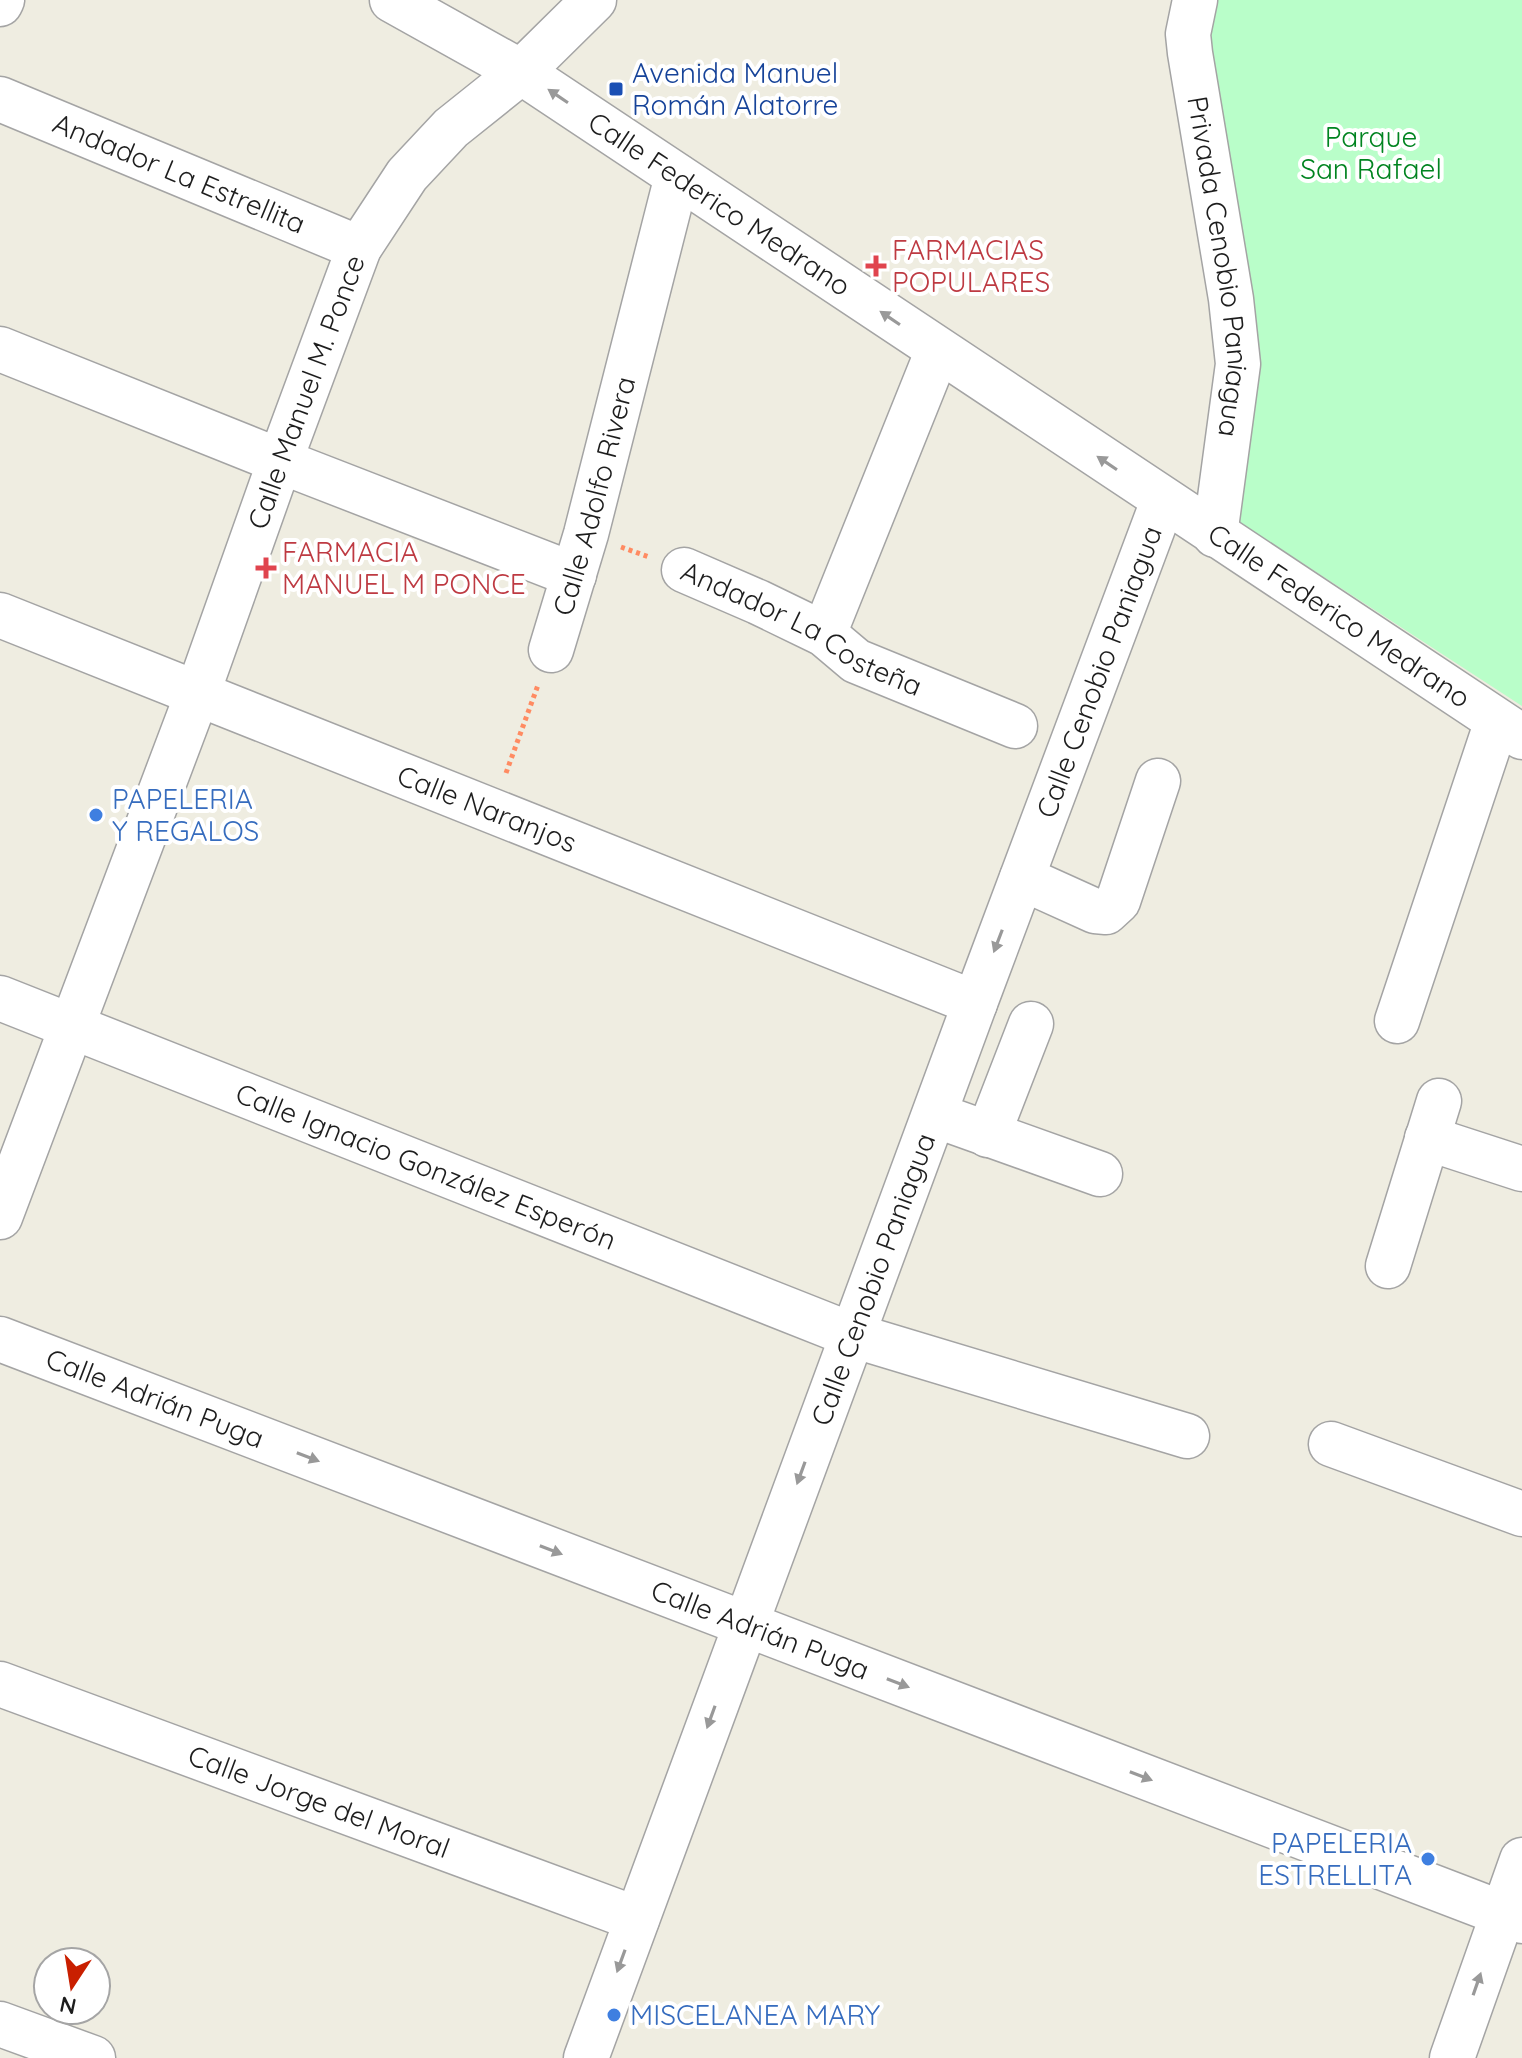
<svg xmlns="http://www.w3.org/2000/svg" width="1522" height="2058" font-family="Quicksand,sans-serif">
<style>
.park{fill:#b9fec9}
.lines{fill:none;stroke-linecap:round;stroke-linejoin:round}
.minor-casing{stroke:#a4a4a4;stroke-width:47}
.path{stroke:#ff8b62;stroke-width:5;stroke-dasharray:4 4;stroke-linecap:butt}
.minor{stroke:#fff;stroke-width:44}
.oneway{fill:#999}
.transit-dot{fill:#1a4fb4;stroke:#fff;stroke-width:3}
.health-dot{fill:#e0444e;stroke:#fff;stroke-width:3}
.shop-dot{fill:#3f7fe0;stroke:#fff;stroke-width:3}
.labels{text-anchor:middle;stroke-width:8;stroke-linejoin:round;paint-order:stroke}
.transit-label{font-size:28px;fill:#164399;stroke:#fff;text-anchor:start}
.park-label{font-size:28px;fill:#018420;stroke:#fff}
.street-label{font-size:28px;fill:#1d1d1d;stroke:#fff}
.health-label{font-size:28px;fill:#be3a42;stroke:#fff;text-anchor:start}
.shop-label{font-size:28px;fill:#366cbe;stroke:#fff;text-anchor:start}
</style>
<rect width="100%" height="100%" fill="#efede1"/>
<!-- park -->
<polygon class="park" points="1206,0 1522,0 1522,706 1233,518 1200,56"/>
<g class="lines">
<defs>
<g id="minor">
<path id="s1" d="M392,0L521,72L1522,737"/>
<path id="s2" d="M1195,0L1188,34L1190,53L1231,299L1238,364L1215,535"/>
<polyline points="0,4 2,0"/>
<path id="s3" d="M0,99L359,248"/>
<polyline points="0,349 280,461 574,575"/>
<path id="s4" d="M684,570L758,602L824,634L856,661L1015,726"/>
<path id="s5" d="M0,615L975,1003"/>
<polyline points="824,634 938,350"/>
<path id="s6" d="M551,650L586,534L677,176"/>
<polyline points="1022,878 1095,911 1106,912 1118,901 1158,781"/>
<path id="s7" d="M0,998L852,1335L1187,1436"/>
<polyline points="1397,1021 1497,721"/>
<polyline points="935,1115 1100,1174"/>
<polyline points="988,1135 1031,1024"/>
<polyline points="1427,1138 1522,1169"/>
<path id="s8" d="M0,1217L197,695L280,461L359,248L407,175L451,128L521,72L594,0"/>
<polyline points="1388,1266 1439,1101"/>
<path id="s9" d="M0,1339L1522,1921"/>
<polyline points="1331,1444 1522,1514"/>
<path id="s10" d="M0,1684L637,1919"/>
<polyline points="0,2024 93,2058"/>
<path id="s11" d="M586,2058L975,1003L1163,501"/>
<polyline points="1452,2058 1522,1860"/>
</g>
</defs>
<!-- minor casing -->
<use href="#minor" class="minor-casing"/>
<!-- path -->
<g class="path">
<polyline points="621,547 649,557"/>
<polyline points="506,773 538,685"/>
</g>
<!-- minor -->
<use href="#minor" class="minor"/>
</g>
<!-- one-way arrows -->
<defs><path id="oneway-solid" d="M-6-.8H1V-3.2L6.5 0L1 3.2V.8H-6Z" transform="scale(2)"/></defs>
<g class="oneway">
<use href="#oneway-solid" transform="translate(558 96) rotate(-146)"/>
<use href="#oneway-solid" transform="translate(890 318) rotate(-146)"/>
<use href="#oneway-solid" transform="translate(1107 463) rotate(-146)"/>
<use href="#oneway-solid" transform="translate(998 941) rotate(111)"/>
<use href="#oneway-solid" transform="translate(308 1457) rotate(21)"/>
<use href="#oneway-solid" transform="translate(801 1473) rotate(110)"/>
<use href="#oneway-solid" transform="translate(551 1550) rotate(21)"/>
<use href="#oneway-solid" transform="translate(898 1683) rotate(21)"/>
<use href="#oneway-solid" transform="translate(711 1717) rotate(110)"/>
<use href="#oneway-solid" transform="translate(1141 1776) rotate(21)"/>
<use href="#oneway-solid" transform="translate(621 1961) rotate(110)"/>
<use href="#oneway-solid" transform="translate(1477 1984) rotate(-71)"/>
</g>
<!-- markers -->
<rect class="transit-dot" x="608" y="81" width="16" height="16" rx="4"/>
<g class="health-dot">
<path d="M872 254h8v8h8v8h-8v8h-8v-8h-8v-8h8z"/>
<path d="M262 556h8v8h8v8h-8v8h-8v-8h-8v-8h8z"/>
</g>
<g class="shop-dot">
<circle cx="96" cy="815" r="8"/>
<circle cx="1428" cy="1859" r="8"/>
<circle cx="614" cy="2015" r="8"/>
</g>
<g class="labels">
<!-- transit labels -->
<g class="transit-label">
<text x="632" y="83">Avenida Manuel<tspan x="632" dy="32">Román Alatorre</tspan></text>
</g>
<!-- park labels -->
<g class="park-label">
<text x="1371" y="147">Parque<tspan x="1371" dy="32">San Rafael</tspan></text>
</g>
<!-- street labels -->
<g class="street-label">
<text dy="10" stroke="none"><textPath href="#s3" startOffset="194">Andador La Estrellita</textPath></text>
<text dy="10" stroke="none"><textPath href="#s1" startOffset="386">Calle Federico Medrano</textPath></text>
<text dy="10" stroke="none"><textPath href="#s2" startOffset="270">Privada Cenobio Paniagua</textPath></text>
<text dy="10" stroke="none"><textPath href="#s8" startOffset="880">Calle Manuel M. Ponce</textPath></text>
<text dy="10" stroke="none"><textPath href="#s6" startOffset="160">Calle Adolfo Rivera</textPath></text>
<text dy="10" stroke="none"><textPath href="#s1" startOffset="1130">Calle Federico Medrano</textPath></text>
<text dy="10" stroke="none"><textPath href="#s4" startOffset="132">Andador La Costeña</textPath></text>
<text dy="10" stroke="none"><textPath href="#s11" startOffset="1478">Calle Cenobio Paniagua</textPath></text>
<text dy="10" stroke="none"><textPath href="#s5" startOffset="524">Calle Naranjos</textPath></text>
<text dy="10" stroke="none"><textPath href="#s7" startOffset="458">Calle Ignacio González Esperón</textPath></text>
<text dy="10" stroke="none"><textPath href="#s11" startOffset="830">Calle Cenobio Paniagua</textPath></text>
<text dy="10" stroke="none"><textPath href="#s9" startOffset="166">Calle Adrián Puga</textPath></text>
<text dy="10" stroke="none"><textPath href="#s9" startOffset="814">Calle Adrián Puga</textPath></text>
<text dy="10" stroke="none"><textPath href="#s10" startOffset="340">Calle Jorge del Moral</textPath></text>
</g>
<!-- health labels -->
<g class="health-label">
<text x="892" y="260">FARMACIAS<tspan x="892" dy="32">POPULARES</tspan></text>
<text x="282" y="562">FARMACIA<tspan x="282" dy="32">MANUEL M PONCE</tspan></text>
</g>
<!-- shop labels -->
<g class="shop-label">
<text x="112" y="809">PAPELERIA<tspan x="112" dy="32">Y REGALOS</tspan></text>
<text x="1412" y="1853" text-anchor="end">PAPELERIA<tspan x="1412" dy="32">ESTRELLITA</tspan></text>
<text x="630" y="2025">MISCELANEA MARY</text>
</g>
</g>
<!-- north arrow -->
<g transform="translate(72 1986) rotate(192)"><circle r="38" fill="#ffffff" stroke="#a5a5a5" stroke-width="2"/>
<path d="M0-6L14 30L0 20L-14 30Z" fill="#c91f00"/>
<text y="-12" font-size="22" font-weight="bold" text-anchor="middle" fill="#1d1d1d">N</text>
</g>
</svg>
